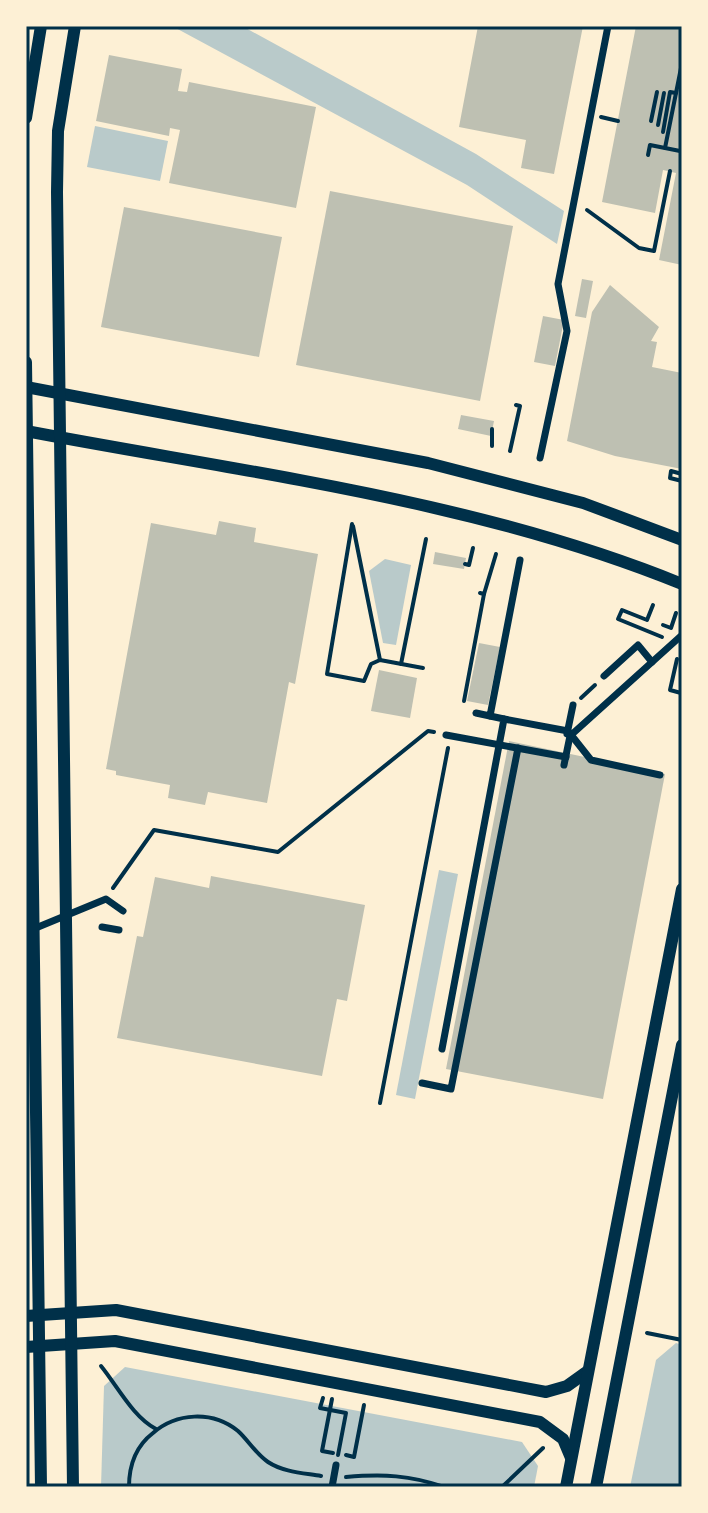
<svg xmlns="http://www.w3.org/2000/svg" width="708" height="1513" font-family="'Fira Sans Condensed',sans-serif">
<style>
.green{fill:#b9caca}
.building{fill:#bec0b2}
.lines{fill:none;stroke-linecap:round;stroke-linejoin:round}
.path{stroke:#003049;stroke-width:4}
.pedestrian{stroke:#003049;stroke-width:7}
.tertiary{stroke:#003049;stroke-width:12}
.neatline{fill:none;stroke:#003049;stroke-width:3}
</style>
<rect width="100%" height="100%" fill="#fdf0d5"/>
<!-- green -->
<g class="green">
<polygon points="172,26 242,26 476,154 564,211 557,244 467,185"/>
<polygon points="95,126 168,141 160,181 87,167"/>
<polygon points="385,559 411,565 396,645 383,643 369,571"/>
<polygon points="439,870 458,874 415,1099 396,1095"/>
<polygon points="676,1343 682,1345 682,1487 630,1487 656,1360"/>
<polygon points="125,1367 522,1442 538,1466 534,1487 101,1487 104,1386"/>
</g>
<!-- building -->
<g class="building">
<polygon points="478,26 583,26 554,174 521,168 526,140 459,127"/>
<polygon points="636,26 682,26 682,265 659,260 676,173 663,170 655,213 602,202"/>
<polygon points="109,55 182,69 178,91 187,92 189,82 316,107 296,208 169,183 180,130 170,128 169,136 96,121"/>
<polygon points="330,191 513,226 480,401 296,365"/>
<polygon points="124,207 282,237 259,357 101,327"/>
<polygon points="582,279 593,281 586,318 575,316"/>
<polygon points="610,285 659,327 651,341 657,342 652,367 682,373 682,469 615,456 567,441 592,312"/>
<polygon points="543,316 564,320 555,366 534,362"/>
<polygon points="461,415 494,421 491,436 458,429"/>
<polygon points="219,521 256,528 254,542 318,554 295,684 289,682 267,803 208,792 205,805 168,798 170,785 116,775 116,771 106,769 151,523 216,535"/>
<polygon points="435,552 466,558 464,569 433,564"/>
<polygon points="479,643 500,647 488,705 467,701"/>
<polygon points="379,670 417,678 410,718 371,711"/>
<polygon points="509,741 665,774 603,1099 446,1069"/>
<polygon points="211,876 365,905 347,1001 337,999 322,1076 117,1038 137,936 143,937 155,877 209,888"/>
</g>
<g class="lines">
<!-- path -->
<g class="path">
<polyline points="601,117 618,121"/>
<polyline points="651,121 657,92"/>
<polyline points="658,125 664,93"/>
<polyline points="663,132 670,92 676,93"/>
<polyline points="680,151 665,148 682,63"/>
<polyline points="648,155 650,145 665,148"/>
<polyline points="587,210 639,248 654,251 670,171"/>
<polyline points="492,446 492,429"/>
<polyline points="510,451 520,406 516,405"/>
<polyline points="682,474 671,471 670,478 682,481"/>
<polyline points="352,524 327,674 364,681 371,664 380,660 423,668"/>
<polyline points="353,526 380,660"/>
<polyline points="465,564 469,565 473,548"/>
<polyline points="480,593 484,594 496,554"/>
<polyline points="653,605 647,620 622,610 618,619 662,637"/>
<polyline points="663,625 671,628 676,613"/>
<polyline points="677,659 670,690 681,693 682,685"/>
<polyline points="401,664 426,539"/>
<polyline points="581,698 595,685"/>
<polyline points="464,701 484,594"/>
<polyline points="113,888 154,830 278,852 428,731 434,732"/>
<polyline points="380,1103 448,748"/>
<polyline points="647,1333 682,1340"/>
<path d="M101,1366C118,1387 133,1417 156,1429"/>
<polyline points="323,1398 320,1408 346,1413 338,1455"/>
<polyline points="332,1399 322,1451 333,1453"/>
<polyline points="346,1455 354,1457 364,1405"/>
<path d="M346,1477C383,1474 410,1475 444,1487"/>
<path d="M129,1487C129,1466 136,1446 153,1433C176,1413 212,1410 238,1431C248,1440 256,1454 268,1462C283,1472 304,1473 321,1476"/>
<polyline points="502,1487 543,1448"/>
</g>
<!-- pedestrian -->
<g class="pedestrian">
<polyline points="540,458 567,331 558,284 608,26"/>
<polyline points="604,676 638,645 652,662"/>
<polyline points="476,713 490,716 520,560"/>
<polyline points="504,719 568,731 591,760 660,775"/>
<polyline points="567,734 573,705"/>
<polyline points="446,735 566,757"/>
<polyline points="564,765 570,736 682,635"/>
<polyline points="102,927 119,930"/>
<polyline points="26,932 106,899 123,911"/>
<polyline points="442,1049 504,719 490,716"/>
<polyline points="422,1083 451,1089 518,748"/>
<polyline points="332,1487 336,1465"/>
</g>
<!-- tertiary -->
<g class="tertiary">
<polyline points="26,118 41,26"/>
<polyline points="26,362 41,1487"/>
<polyline points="26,387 428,463 583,503 682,540"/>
<path d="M26,431C246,473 473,499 682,584"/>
<polyline points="26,1316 116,1310 546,1392 567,1386 588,1371"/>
<polyline points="26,1347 115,1341 540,1422 563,1439 571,1458"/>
<polyline points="73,1487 57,192 58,131 75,26"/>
<polyline points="566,1487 682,889"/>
<polyline points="596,1487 682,1045"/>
</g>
</g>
<!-- border -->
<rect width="708" height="1513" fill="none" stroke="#fdf0d5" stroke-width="56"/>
<rect x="28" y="28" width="652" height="1457" class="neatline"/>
</svg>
